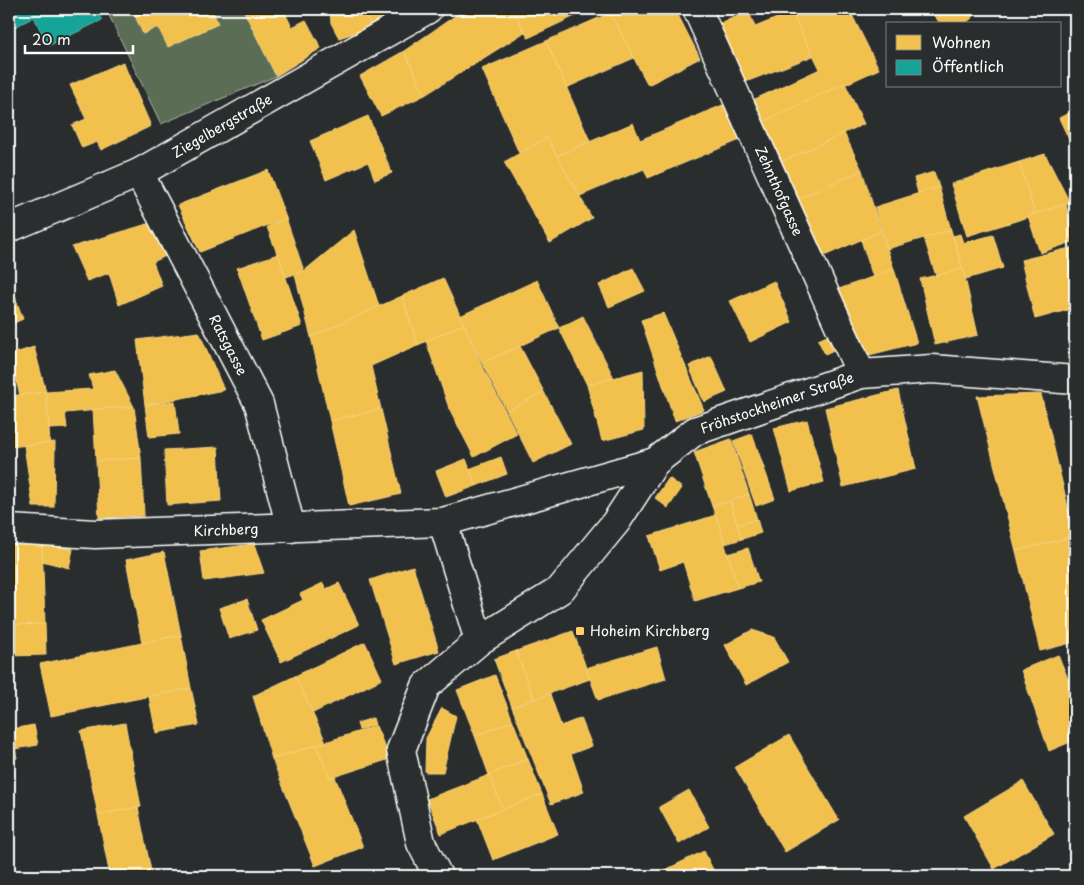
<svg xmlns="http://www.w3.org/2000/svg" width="1084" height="885" font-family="'Playpen Sans',sans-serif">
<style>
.green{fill:#5b6d57;stroke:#adb6ab}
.homes{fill:#f2c14e;stroke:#f6d483}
.public{fill:#17a398;stroke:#5dbfb7}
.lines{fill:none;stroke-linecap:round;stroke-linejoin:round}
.minor-casing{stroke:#fff;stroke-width:31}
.minor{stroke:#2a2d2e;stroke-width:28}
.poi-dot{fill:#ffd166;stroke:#2a2d2e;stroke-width:2}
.labels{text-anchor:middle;stroke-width:5;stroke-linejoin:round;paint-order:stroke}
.street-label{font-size:14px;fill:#fff;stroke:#2a2d2e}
.poi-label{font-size:14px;fill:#fff;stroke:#2a2d2e;text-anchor:start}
</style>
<rect width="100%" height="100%" fill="#2a2d2e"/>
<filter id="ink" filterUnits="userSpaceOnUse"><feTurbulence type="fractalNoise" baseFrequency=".02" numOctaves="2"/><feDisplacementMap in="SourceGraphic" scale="10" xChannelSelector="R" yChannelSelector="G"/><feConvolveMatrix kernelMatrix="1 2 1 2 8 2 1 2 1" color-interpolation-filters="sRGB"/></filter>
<g filter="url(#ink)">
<!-- green -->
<polygon class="green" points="106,9 243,9 276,76 161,124"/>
<!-- homes -->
<g class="homes">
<polygon points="132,9 212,9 218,24 168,47 158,27 143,34"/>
<polygon points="243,9 283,9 292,27 306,20 321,48 276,76"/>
<polygon points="330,9 362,9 372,27 339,38 331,23"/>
<polygon points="362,9 404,9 372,27"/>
<polygon points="465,9 513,9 525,32 425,95 404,51"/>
<polygon points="513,9 590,9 528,38"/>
<polygon points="617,9 675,9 700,58 648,85 610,13"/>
<polygon points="799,9 849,9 879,69 763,122 753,100 820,69 792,12"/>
<polygon points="928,9 982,9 965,24 941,24"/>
<polygon points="749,12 755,27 792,12 813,56 743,83 720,23"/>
<polygon points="610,13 634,58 566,88 546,41"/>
<polygon points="546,41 590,141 557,156 547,138 519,153 482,69"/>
<polygon points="404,51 425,95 381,116 360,76"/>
<polygon points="123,62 151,126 101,150 97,142 82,148 72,125 86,119 70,85"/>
<polygon points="845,83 864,124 781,162 763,122"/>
<polygon points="725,104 740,140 648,178 644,169 580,196 557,156 633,123 640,140"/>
<polygon points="1075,110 1075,145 1072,146 1059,118"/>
<polygon points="368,116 392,173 375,180 368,162 326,180 310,141"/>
<polygon points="844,133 862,170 798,199 781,162"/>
<polygon points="547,138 592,218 550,243 504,162"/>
<polygon points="1045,154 1070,203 1035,215 1019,162"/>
<polygon points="1019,162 1035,215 967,236 951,184"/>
<polygon points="268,170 286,218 200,252 178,205"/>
<polygon points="862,170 881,231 824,256 798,199"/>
<polygon points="934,172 939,187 918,193 914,178"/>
<polygon points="939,187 951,230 887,249 875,207"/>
<polygon points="1066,204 1075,241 1040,253 1028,216"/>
<polygon points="286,218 304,271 286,277 267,227"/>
<polygon points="157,221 172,253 153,262 162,286 119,305 109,273 87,281 72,247"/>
<polygon points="354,230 379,306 311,337 295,275 304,271"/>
<polygon points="951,230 963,269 936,276 924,238"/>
<polygon points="881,231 894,269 873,277 861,240"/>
<polygon points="960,234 963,243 993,235 1003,268 966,279 953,236"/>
<polygon points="1074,247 1075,308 1035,319 1021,260"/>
<polygon points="278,254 302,326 262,340 237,268"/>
<polygon points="633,268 645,291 609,307 599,285"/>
<polygon points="894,269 917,343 869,355 839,289"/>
<polygon points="963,269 978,335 935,345 920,279"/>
<polygon points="443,278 464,324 418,345 402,296"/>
<polygon points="9,280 23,319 9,325"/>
<polygon points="537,280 559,328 482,363 460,316"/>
<polygon points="774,281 792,322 750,342 730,301"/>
<polygon points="402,296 418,345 371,366 381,409 330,421 311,337"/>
<polygon points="663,313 704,410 675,421 641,320"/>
<polygon points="583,316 614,378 587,385 559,328"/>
<polygon points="464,324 481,364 517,434 474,457 449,408 426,341"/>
<polygon points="199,332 224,390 145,405 137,340"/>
<polygon points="834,333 840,347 825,354 818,340"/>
<polygon points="520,346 544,392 507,411 482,363"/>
<polygon points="34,347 46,392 20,395 9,355"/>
<polygon points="711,356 727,392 704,402 689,366"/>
<polygon points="115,370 134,407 65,413 67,428 49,429 46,392 93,389 89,375"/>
<polygon points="643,370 644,430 602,441 587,385"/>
<polygon points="898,390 916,469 843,487 825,408"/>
<polygon points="46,392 50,443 9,447 9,396"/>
<polygon points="544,392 571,444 533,463 507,411"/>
<polygon points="1041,394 1075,536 1016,551 977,396"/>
<polygon points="175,401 179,434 149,437 145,405"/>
<polygon points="134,407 141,458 96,461 93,409"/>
<polygon points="381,409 401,494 349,506 330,421"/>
<polygon points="807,420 824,482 791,491 774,428"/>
<polygon points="752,434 775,499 756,506 733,441"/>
<polygon points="731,439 749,494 712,506 694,452"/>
<polygon points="55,442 54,507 33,507 24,445"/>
<polygon points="218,447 221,501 167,505 164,450"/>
<polygon points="501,457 507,474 476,486 469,469"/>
<polygon points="141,458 144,516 99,518 96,461"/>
<polygon points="466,459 476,486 446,497 436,471"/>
<polygon points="669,478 682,488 668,508 655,498"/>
<polygon points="749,494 757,519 737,525 730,501"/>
<polygon points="730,501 742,539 725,544 712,506"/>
<polygon points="716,515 738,588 695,601 683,562 660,570 649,536"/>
<polygon points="757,519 761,533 742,539 737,525"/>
<polygon points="1075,536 1075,642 1040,651 1016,551"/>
<polygon points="42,542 73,549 69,568 42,561"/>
<polygon points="42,542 45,624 9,625 9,543"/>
<polygon points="254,544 264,573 204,581 200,551"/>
<polygon points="748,548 759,582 738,588 728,554"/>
<polygon points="164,552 181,635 142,643 126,560"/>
<polygon points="413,566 439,651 396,664 370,580"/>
<polygon points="323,583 326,589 339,583 359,625 281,662 261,620 303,600 300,594"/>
<polygon points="247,599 257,630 229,639 219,608"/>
<polygon points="45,624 46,655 9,656 9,625"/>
<polygon points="752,630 774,637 788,662 746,685 725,645"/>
<polygon points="573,631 590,679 534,699 516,651"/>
<polygon points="181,635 191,688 51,716 40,664"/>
<polygon points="365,642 382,679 313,713 295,676"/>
<polygon points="657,647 666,679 598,700 586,668"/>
<polygon points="516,651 534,699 512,707 494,659"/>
<polygon points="1058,655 1075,695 1075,740 1049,751 1021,670"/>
<polygon points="495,675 513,721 475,736 457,690"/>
<polygon points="295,676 326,742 272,759 253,696"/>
<polygon points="191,688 199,725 156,733 149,697"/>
<polygon points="550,694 561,726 581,718 592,746 571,754 584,792 551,804 512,707"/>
<polygon points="442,708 456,716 443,772 425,772 426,738"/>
<polygon points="373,718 375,725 359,730 357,723"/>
<polygon points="513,721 528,759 489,775 475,736"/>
<polygon points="125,723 141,807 98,815 81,731"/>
<polygon points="34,725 38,745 15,749 11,729"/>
<polygon points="376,726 390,759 330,778 316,745"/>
<polygon points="11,729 17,758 9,760 9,730"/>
<polygon points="789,735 839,820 785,852 735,767"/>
<polygon points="316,745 330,778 335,777 363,847 315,866 272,759"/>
<polygon points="528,759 542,794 503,809 489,775"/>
<polygon points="489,775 503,809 441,834 427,799"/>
<polygon points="1023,781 1054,834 994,869 964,816"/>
<polygon points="689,790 709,827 679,844 659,807"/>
<polygon points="542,794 558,834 493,860 477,819"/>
<polygon points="138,807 152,876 110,876 98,815"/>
<polygon points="704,851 716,876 653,876"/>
</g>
<!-- public -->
<polygon class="public" points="9,9 96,9 102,20 48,46 34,17 9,30"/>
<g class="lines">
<defs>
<g id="minor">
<polyline points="697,9 861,374"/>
<polyline points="139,173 259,404 291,528"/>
<polyline points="9,228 139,173 428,9"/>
<polyline points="443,522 479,641"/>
<polyline points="9,529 95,534 443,522 655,462"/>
<polyline points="438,876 421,843 401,750 426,686 479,641 560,590 616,522 655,462 695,431 861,374 932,369 1075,380"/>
</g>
</defs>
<!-- minor casing -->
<use href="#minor" class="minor-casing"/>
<!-- minor -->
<use href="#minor" class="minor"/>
</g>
</g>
<!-- markers -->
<rect class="poi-dot" x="575" y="626" width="10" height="10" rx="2.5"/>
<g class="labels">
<!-- street labels -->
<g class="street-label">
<text transform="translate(222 126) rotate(-30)" y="5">Ziegelbergstraße</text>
<text transform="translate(779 191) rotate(66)" y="5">Zehnthofgasse</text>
<text transform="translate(228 345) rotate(63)" y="5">Ratsgasse</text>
<text transform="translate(777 403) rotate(-19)" y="5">Fröhstockheimer Straße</text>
<text transform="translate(226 530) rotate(-2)" y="5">Kirchberg</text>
</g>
<!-- poi labels -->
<g class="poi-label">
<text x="590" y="636">Hoheim Kirchberg</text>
</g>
</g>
<!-- margin -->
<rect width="1084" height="885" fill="none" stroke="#2a2d2e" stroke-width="30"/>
<rect x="15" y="15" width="1054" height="855" fill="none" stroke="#fff" stroke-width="2" filter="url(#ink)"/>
<!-- legend -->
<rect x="886" y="22" width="175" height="65" fill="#2a2d2e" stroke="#7f8182"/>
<rect x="896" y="35" width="25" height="15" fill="#f2c14e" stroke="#7f8182"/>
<text x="932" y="48" font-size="15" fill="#ffffff">Wohnen</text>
<rect x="896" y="60" width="25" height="15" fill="#17a398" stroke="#7f8182"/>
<text x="932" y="72" font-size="15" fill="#ffffff">Öffentlich</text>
<!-- scale -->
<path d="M25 45v8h108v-8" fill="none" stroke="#ffffff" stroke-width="2.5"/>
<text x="32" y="45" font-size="15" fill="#ffffff" stroke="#2a2d2e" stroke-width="4" paint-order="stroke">20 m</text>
</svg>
